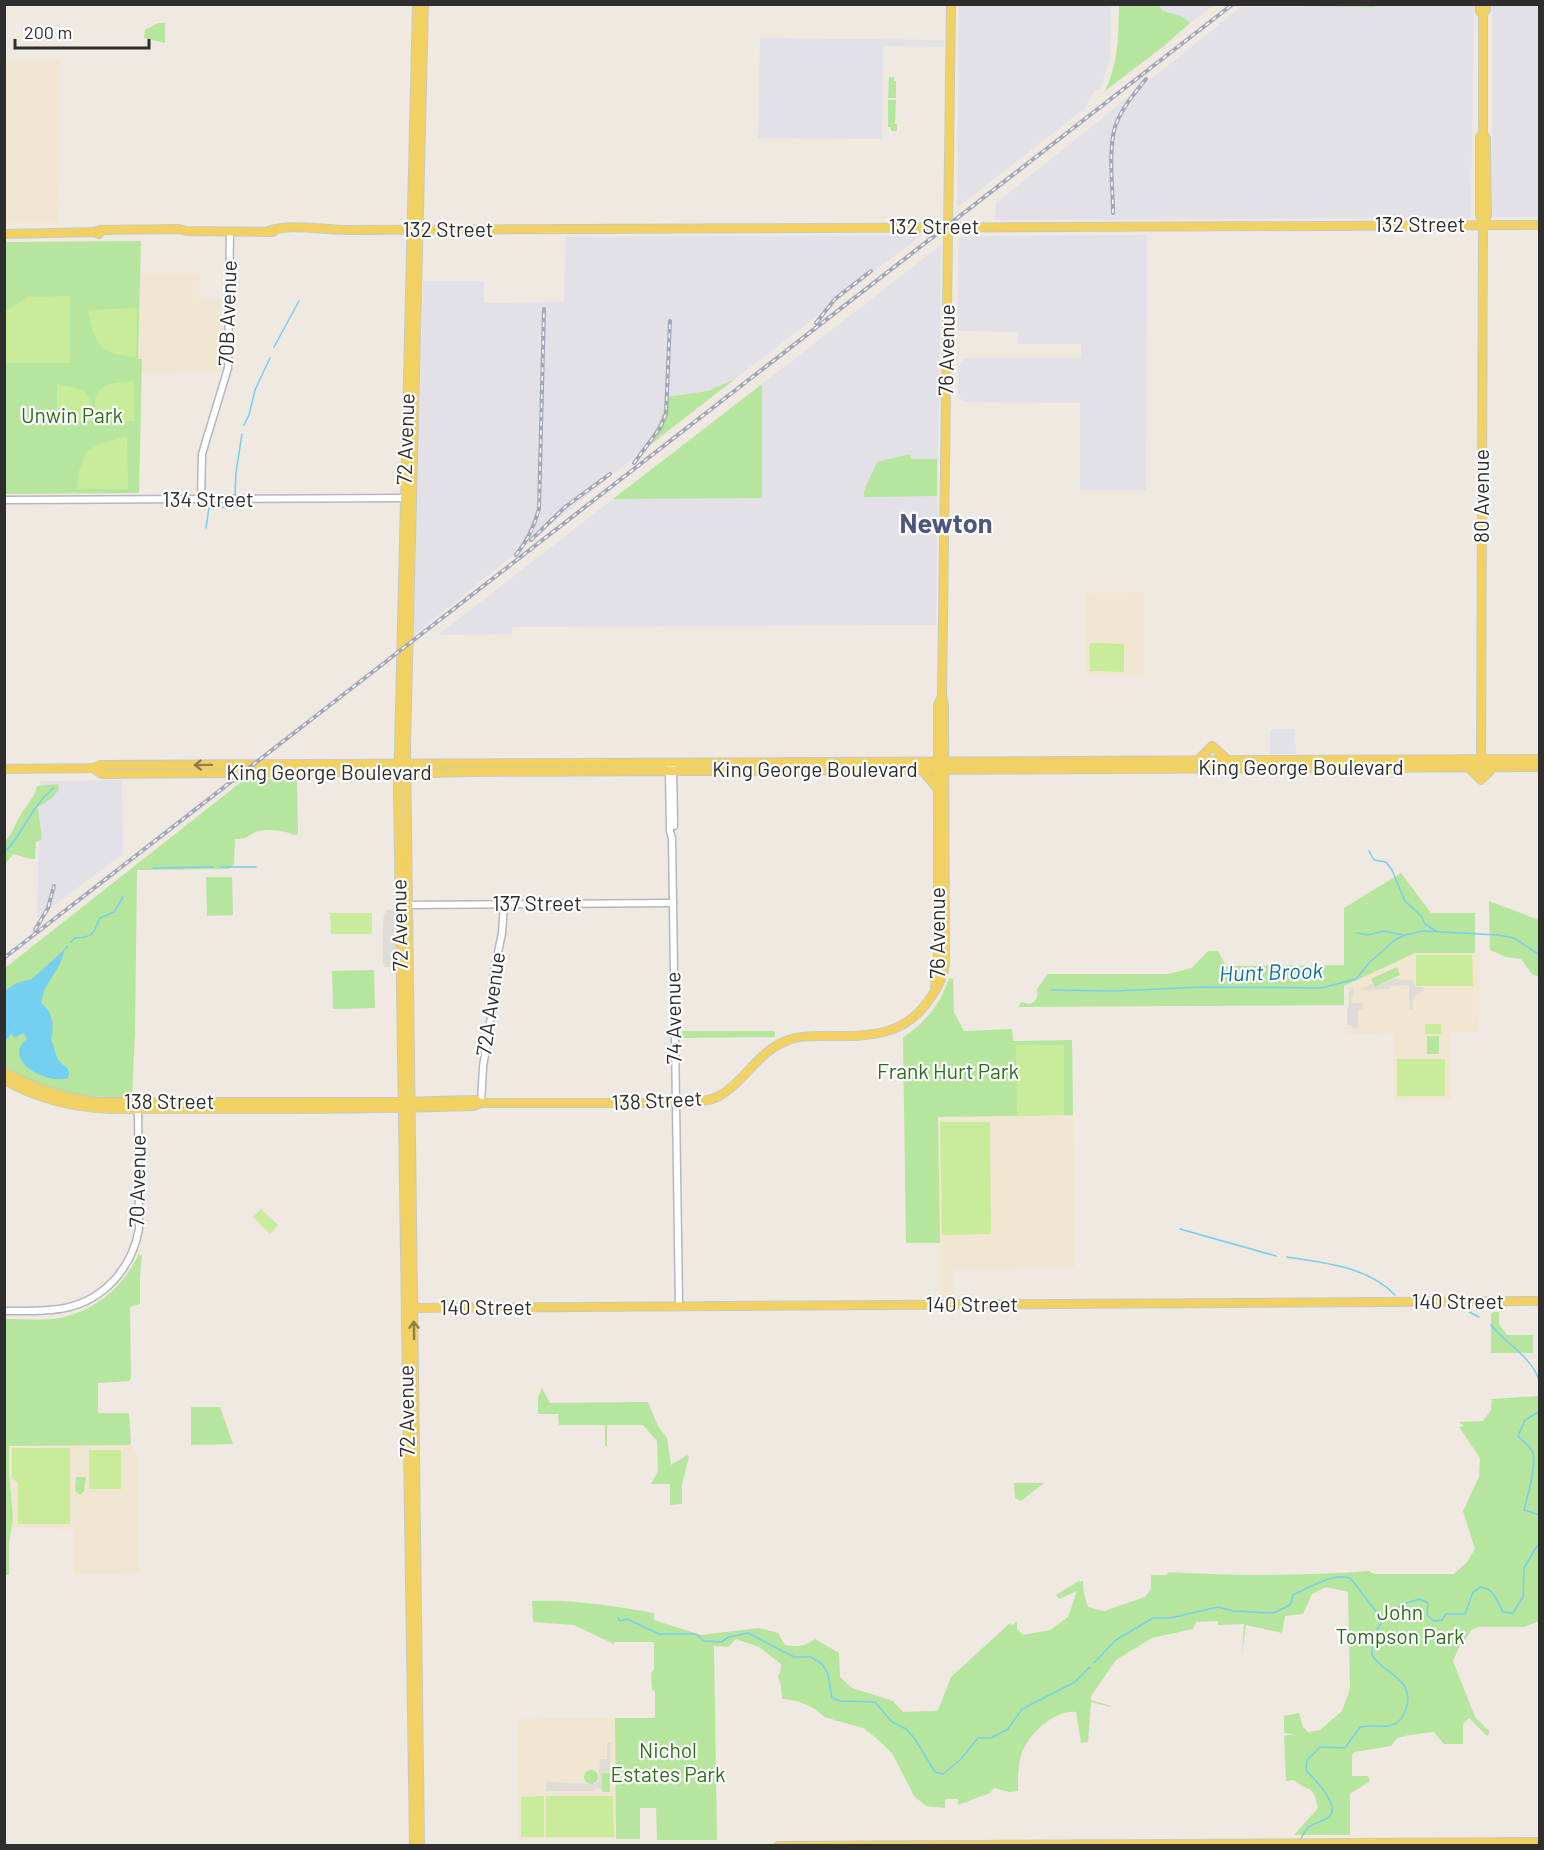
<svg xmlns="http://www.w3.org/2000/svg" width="1544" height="1850" font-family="Barlow,sans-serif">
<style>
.industrial{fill:#e3e1e8}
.education{fill:#f0e6d1}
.green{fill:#b6e59e}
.pitch{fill:#c9ec9a}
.plaza{fill:#dfdcd8}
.water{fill:#75cff0}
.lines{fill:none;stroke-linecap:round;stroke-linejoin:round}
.stream{stroke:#75cff0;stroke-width:1.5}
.minor-casing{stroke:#b4b7c1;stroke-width:9}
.major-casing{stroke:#c9c9c9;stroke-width:10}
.minor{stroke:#fff;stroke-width:6}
.major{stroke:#f2d163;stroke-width:8}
.rail-casing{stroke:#a3a6b8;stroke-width:4}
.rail{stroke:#fff;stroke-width:1.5;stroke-dasharray:4.5;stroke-linecap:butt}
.oneway{stroke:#908048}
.labels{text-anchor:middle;stroke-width:4.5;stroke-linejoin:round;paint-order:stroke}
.street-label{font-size:21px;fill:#2e2e2e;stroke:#fff}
.park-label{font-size:21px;fill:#2c6e1b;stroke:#fff}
.water-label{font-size:22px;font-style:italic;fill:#0d6fa3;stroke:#fff}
.district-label{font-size:27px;font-weight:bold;fill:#4d5680;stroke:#fff}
</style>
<rect width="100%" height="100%" fill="#efe9e1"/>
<!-- industrial -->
<g class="industrial">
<polygon points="1306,4 1474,5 1471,218 995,220 996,203 1241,7 1305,7"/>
<polygon points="959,5 1111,5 1110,60 1100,89 1095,90 1085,108 957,208"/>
<polygon points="1158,5 1214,5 1190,23 1181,16 1163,11"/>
<rect x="1492" y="5" width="47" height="212"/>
<polygon points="760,38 944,40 944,47 883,46 882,139 758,138"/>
<polygon points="922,235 735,379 708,391 666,397 664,411 657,431 637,455 413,636 423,281 484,281 484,303 564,302 566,237"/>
<polygon points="1147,235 1146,490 1080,490 1080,403 964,402 958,397 958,364 965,358 1081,358 1081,344 1018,344 1018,332 957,331 959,238 964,236"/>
<polygon points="941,245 936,625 512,627 512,634 438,635 613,499 762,498 762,384"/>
<polygon points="1278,729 1295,729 1294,745 1296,745 1296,754 1270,754 1270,730"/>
<polygon points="122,780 123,854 37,918 40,781"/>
</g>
<!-- education -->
<g class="education">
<polygon points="60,60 59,223 5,223 5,61"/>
<polygon points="140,273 200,273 199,299 222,299 220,372 142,373 142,359 138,359"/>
<polygon points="1144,592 1144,675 1087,676 1086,673 1086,593"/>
<polygon points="1415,953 1480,953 1479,1032 1451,1033 1451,1099 1394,1101 1394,1033 1348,1034 1347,985"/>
<polygon points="1073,1115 1074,1268 953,1269 953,1298 940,1297 938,1116"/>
<polygon points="9,1445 129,1445 138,1455 139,1573 74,1574 74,1529 9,1528"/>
<polygon points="615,1718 616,1839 518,1839 517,1719"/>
</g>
<!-- green -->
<g class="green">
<polygon points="1374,4 1375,7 1253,5"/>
<path d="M1119,5H1158L1163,11L1181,16L1190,23L1164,46L1105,91C1119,61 1118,37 1119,5Z"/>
<polygon points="158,23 165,23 165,43 144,38 145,30"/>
<polygon points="889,77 894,77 894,81 896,81 896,98 888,98"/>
<polygon points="888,100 896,100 895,124 897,124 897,131 891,131 891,127 888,127"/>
<polygon points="141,241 138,359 142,359 139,493 5,494 4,242"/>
<path d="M735,379L637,455C653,437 663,421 666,397L708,391Z"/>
<polygon points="762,384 762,498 613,499"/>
<polygon points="910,454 911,459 937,459 937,496 864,497 864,491 877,462"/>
<path d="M245,779H297L298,834L294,835C287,831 264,828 256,832C244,837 250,839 235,839L234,864L228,869L137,870L135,1032L132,1098C84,1098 47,1091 5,1067V968Z"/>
<path d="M58,784L59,790L51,799L38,807L42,839L36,842L35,859H31L13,854L5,865V841C13,834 14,825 20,816C26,805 34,799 37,786Z"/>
<path d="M1401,873L1431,913H1475V953H1415L1344,986V1005L1018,1007L1021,1002L1029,1004C1036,1002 1039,996 1037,989L1048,974H1168L1192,968L1208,951H1218L1226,966L1344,965V908Z"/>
<polygon points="206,877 232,877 233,915 207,916"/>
<polygon points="1489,901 1539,920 1539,977 1532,974 1521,959 1506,957 1490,950"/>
<polygon points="1397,967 1400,975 1375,987 1371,979"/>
<polygon points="374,970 375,1008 333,1009 332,971"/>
<path d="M949,978L953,979L954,1012L964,1031L1012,1029L1013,1041L1072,1040L1073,1115L938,1117L940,1243H906L903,1038C927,1020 939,1007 949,978Z"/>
<polygon points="682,1031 775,1031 775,1037 682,1038"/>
<rect x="1427" y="1036" width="12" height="18"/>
<path d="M139,1253L140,1256L142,1254L140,1277V1304L130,1307L131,1378L129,1381L98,1383V1413H129L131,1443L129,1445L9,1446V1475L13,1518L9,1543V1575H5V1319C22,1319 43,1321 60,1318C96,1310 124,1287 139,1253Z"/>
<polygon points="1493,1312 1499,1312 1499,1324 1507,1335 1533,1335 1533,1353 1491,1353 1491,1314"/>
<polygon points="542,1388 550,1403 648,1402 658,1426 667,1438 671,1465 687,1455 689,1457 682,1484 682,1504 670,1505 670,1484 651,1484 658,1471 657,1441 643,1425 607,1425 607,1446 605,1446 605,1425 559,1425 558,1414 538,1414 538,1397"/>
<path d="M1539,1396V1621L1524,1627H1479L1471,1630L1463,1644L1460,1645L1453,1661L1475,1717L1490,1732L1487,1736L1469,1718L1463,1724V1744H1444L1434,1732L1409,1735L1397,1738L1391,1746L1355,1752L1352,1755V1776H1368L1370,1781L1350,1794V1835H1294L1318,1808C1313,1782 1308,1793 1294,1780L1286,1781L1284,1736L1295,1734L1284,1733V1716L1299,1713L1303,1727L1308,1732L1320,1730L1342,1711L1350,1689L1348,1592L1326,1587L1312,1594L1303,1614L1285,1616L1282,1633L1246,1625L1242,1654L1244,1624L1218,1625V1621L1196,1622L1193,1629L1152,1638L1116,1660L1091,1696V1700L1111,1706V1707L1091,1702L1088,1742L1081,1743L1076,1712C1056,1710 1033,1730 1024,1748C1018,1759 1018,1778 1018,1791L1009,1792L994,1788L990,1793L958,1805V1799H945V1808L926,1806L914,1796L892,1753L875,1737L863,1728L824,1717C815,1706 795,1699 782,1699L781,1686L778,1676L781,1670V1664L759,1647L736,1639L728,1647L714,1646L717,1840H657L656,1808H640V1839H616L615,1718H655V1692L652,1690L651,1673L654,1670V1642H614V1644L574,1625L533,1622L532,1601C573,1599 614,1606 654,1613V1620L701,1635L759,1628L778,1633L785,1645C798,1647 804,1647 815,1639L839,1653L840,1677L852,1688L893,1701L903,1712L935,1711L938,1710L951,1677L1010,1623L1012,1625L1017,1622V1629L1023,1635L1050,1630L1068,1617L1077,1591L1059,1599L1056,1595L1077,1582L1083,1581L1084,1594L1088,1607L1104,1611L1145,1597L1151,1589V1575H1166L1169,1572C1236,1576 1302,1576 1369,1571L1374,1574H1454L1467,1562L1475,1549L1463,1511L1479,1477L1480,1458L1459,1427L1464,1426L1459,1422L1483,1421L1491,1410L1492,1399Z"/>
<polygon points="191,1407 220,1407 233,1444 191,1445"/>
<polygon points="76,1477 86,1477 84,1491 80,1495 75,1491"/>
<polygon points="1014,1483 1044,1483 1021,1501 1015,1498"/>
<circle cx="591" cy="1777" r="7"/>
<rect x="602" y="1773" width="8" height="19"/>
</g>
<!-- pitch -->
<g class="pitch">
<polygon points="70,296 70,363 5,363 5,312 27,297"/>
<path d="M137,308L136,357C98,354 95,345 88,310Z"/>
<path d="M134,381V421L94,422C94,385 99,384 134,381Z"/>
<path d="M57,384C87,391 91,389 92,421L57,422Z"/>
<polygon points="127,437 128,489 77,489 79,471 87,451 102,443"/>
<polygon points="1091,643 1124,644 1124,672 1090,671 1089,646"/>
<polygon points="330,913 372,913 372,934 331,934"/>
<polygon points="1416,955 1472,955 1473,986 1416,986"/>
<rect x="1425" y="1024" width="16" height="10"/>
<polygon points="1016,1045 1064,1045 1064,1115 1017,1115"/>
<rect x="1397" y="1059" width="48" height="37"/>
<polygon points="940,1122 990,1122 991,1234 942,1235"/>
<polygon points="261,1209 278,1225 270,1234 253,1217"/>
<polygon points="12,1448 70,1448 70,1524 18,1524 18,1483 12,1478"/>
<rect x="89" y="1450" width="32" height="39"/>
<polygon points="544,1796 544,1837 521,1837 521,1797"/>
<polygon points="546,1796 613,1796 614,1837 546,1837"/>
</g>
<!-- plaza -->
<g class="plaza">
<polygon points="387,910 392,910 396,914 394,926 396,957 394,967 385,967 383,963 383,924 384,914"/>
<polygon points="1395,979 1412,980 1416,987 1423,987 1424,991 1415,996 1412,1003 1413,1010 1409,1009 1409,985 1390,986 1389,989 1360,990 1372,984 1375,987"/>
<polygon points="1351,988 1354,988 1354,996 1351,996 1352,1003 1363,1003 1363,1009 1358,1010 1358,1028 1353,1028 1352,1025 1347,1025 1347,1009 1349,1006 1349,991"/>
<polygon points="607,1743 611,1743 610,1772 602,1773 602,1790 597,1788 592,1791 546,1791 546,1782 594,1784 599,1781 600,1759 607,1759"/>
</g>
<!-- water -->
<path class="water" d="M65,949L60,964L44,990L41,1003C54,1013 54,1026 51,1040C55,1047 55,1056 59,1061C65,1068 72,1067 68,1078C49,1085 0,1061 27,1039L23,1033L15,1038L11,1034L5,1041L4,991L17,983L32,979Z"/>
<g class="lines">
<!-- stream -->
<g class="stream">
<polyline points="274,347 299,301"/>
<polyline points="244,425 249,415 255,390 270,358"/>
<polyline points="235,495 236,472 242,434"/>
<polyline points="206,528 209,508 234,507"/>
<polyline points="1369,851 1374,860 1386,862 1392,870 1405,901 1422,917 1425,924 1436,931"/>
<path d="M4,853C24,833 31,806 54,788"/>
<polyline points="220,867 256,867"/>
<polyline points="153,868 214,867"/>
<polyline points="1357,933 1368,935 1384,931 1403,935"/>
<path d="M71,942L75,938C94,937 93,934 100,918L114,912L123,897"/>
<polyline points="65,949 68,946"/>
<polyline points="1052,990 1115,991 1202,987 1321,988 1356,979 1370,962 1395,940 1405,935 1423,931 1498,935 1514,938 1540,955"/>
<polyline points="1180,1229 1276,1256"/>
<path d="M1287,1257C1325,1263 1367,1266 1395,1295"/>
<polyline points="1469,1312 1479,1317"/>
<path d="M1491,1325C1506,1344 1535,1359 1540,1384"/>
<path d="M1540,1411L1525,1420L1518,1436C1522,1441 1529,1445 1532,1451C1538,1462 1527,1498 1524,1510L1540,1515"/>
<polyline points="618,1618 620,1621 627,1619 659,1634 696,1634 704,1641 721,1642 729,1637 748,1633 794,1657 811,1657 822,1664 828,1674 832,1698 841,1701 875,1702 892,1722 906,1729 915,1739 935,1772 943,1774 960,1760 978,1738 991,1738 1008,1729 1022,1709 1075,1682 1090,1667"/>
<path d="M1094,1663L1116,1640L1153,1618H1170L1218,1607L1233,1611L1274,1613L1290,1605L1293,1595C1307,1589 1337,1570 1351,1579L1382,1619"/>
<path d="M1300,1841C1307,1825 1309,1826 1324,1820C1347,1811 1315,1780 1306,1770L1307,1760L1320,1747L1345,1748L1360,1727C1369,1725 1379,1727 1388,1726C1406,1723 1413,1698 1403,1684C1394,1673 1379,1667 1372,1655C1371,1625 1392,1605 1420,1599L1428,1603L1427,1615L1434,1621L1442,1620L1446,1614H1465L1473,1592L1481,1587C1496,1590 1496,1601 1503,1612L1513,1613L1523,1597L1524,1568L1540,1541"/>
</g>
<defs>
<g id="minor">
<polyline points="4,500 409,498"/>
<polyline points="201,500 202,454 228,368 230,231"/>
<polyline points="673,767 674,826"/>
<polyline points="669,769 670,831 672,838 679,1306"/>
<polyline points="404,905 673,903"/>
<polyline points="481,1103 483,1067 494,997 494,972 502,933 504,905"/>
<path d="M4,1311C24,1311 45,1312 65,1308C104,1300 132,1268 139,1229L138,1105"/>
</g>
<g id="major">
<polyline points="1480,4 1480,12 1483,14 1483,134 1480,137 1480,215 1483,224 1481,763"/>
<polyline points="1483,14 1486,10 1486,4"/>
<polyline points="1483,134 1486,138 1487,215 1483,224"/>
<path d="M268,231C293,223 320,230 345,230L1540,225"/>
<polyline points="95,232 100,230 179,229 187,231 273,232"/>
<polyline points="4,234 95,232 99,234"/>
<polyline points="1198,760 1212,746 1228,760"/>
<polyline points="1468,767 1481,780 1493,767"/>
<polyline points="93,768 102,774 342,772 381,774 471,772 1540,767"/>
<polyline points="4,769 93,768 100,765 1540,759"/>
<polyline points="921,769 938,789"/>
<polyline points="935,989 938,953 938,705 942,696"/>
<path d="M4,1072C34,1088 66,1099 101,1102H398L475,1100L481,1103"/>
<path d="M4,1080C38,1099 74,1108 112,1109C233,1109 353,1110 473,1106L481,1103H688C697,1102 707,1101 715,1098C743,1085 757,1052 786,1041C797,1036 810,1036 822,1036C861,1036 900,1039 926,1004C935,992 943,980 945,964L944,705L942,696L951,4"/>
<polyline points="409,1308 1540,1301"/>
<polyline points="414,1846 398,790 417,4"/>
<polyline points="420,1846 406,747 424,4"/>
<polyline points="778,1846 1540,1842"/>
</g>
</defs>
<!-- minor casing -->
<use href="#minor" class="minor-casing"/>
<!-- major casing -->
<use href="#major" class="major-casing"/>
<!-- minor -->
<use href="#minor" class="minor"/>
<!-- major -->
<use href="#major" class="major"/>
<defs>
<g id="rail">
<path d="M1113,213C1113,188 1108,151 1115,127C1121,109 1134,94 1146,79"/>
<polyline points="816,323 835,299 871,271"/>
<polyline points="634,463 660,428 666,414 670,321"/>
<polyline points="531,540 565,507 610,474"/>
<path d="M516,555C528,540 534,527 539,509L544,309"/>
<polyline points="35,930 48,908 54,886"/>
<polyline points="4,958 1233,4"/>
</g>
</defs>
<!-- rail casing -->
<use href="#rail" class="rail-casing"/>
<!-- rail -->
<use href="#rail" class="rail"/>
</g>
<!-- one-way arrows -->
<defs><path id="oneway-shaft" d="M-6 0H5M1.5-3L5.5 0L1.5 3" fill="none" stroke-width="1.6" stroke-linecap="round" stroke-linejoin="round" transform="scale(1.5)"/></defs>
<g class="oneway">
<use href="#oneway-shaft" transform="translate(203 765) rotate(179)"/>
<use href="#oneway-shaft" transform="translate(414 1330) rotate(-91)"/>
</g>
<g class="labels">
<!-- street labels -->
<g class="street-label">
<text x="1420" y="232">132 Street</text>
<text x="934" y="234">132 Street</text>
<text x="448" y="237">132 Street</text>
<text transform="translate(228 313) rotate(-88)" y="7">70B Avenue</text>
<text transform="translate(947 350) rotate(-89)" y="7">76 Avenue</text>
<text transform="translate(406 439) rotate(-88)" y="7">72 Avenue</text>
<text transform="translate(1482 496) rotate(-90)" y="7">80 Avenue</text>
<text x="208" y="507">134 Street</text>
<text x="1301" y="775">King George Boulevard</text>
<text x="815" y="777">King George Boulevard</text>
<text x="329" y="780">King George Boulevard</text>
<text x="537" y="911">137 Street</text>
<text transform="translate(400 925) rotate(-91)" y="7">72 Avenue</text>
<text transform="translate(938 933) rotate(-90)" y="7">76 Avenue</text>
<text transform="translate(491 1004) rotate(-82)" y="7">72A Avenue</text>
<text transform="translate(674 1018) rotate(-91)" y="7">74 Avenue</text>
<text transform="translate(657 1101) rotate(-3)" y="7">138 Street</text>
<text x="169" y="1109">138 Street</text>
<text transform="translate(138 1181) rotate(-89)" y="7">70 Avenue</text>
<text x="1458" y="1309">140 Street</text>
<text x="972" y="1312">140 Street</text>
<text x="486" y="1315">140 Street</text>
<text transform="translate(407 1411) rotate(-91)" y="7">72 Avenue</text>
</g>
<!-- park labels -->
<g class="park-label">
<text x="72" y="423">Unwin Park</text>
<text x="948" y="1079">Frank Hurt Park</text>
<text x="1400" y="1620">John<tspan x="1400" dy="24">Tompson Park</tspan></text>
<text x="668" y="1758">Nichol<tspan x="668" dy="24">Estates Park</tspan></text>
</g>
<!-- water labels -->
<g class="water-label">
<text transform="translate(1271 972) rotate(-2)" y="8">Hunt Brook</text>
</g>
<!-- district labels -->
<g class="district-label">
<text x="946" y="533">Newton</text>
</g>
</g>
<!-- border -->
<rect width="1544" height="1850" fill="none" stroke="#2e2e2e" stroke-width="12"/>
<!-- scale -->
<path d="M15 39v9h134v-9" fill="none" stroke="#2e2e2e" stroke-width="3"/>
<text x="24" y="39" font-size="18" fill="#2e2e2e" stroke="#ffffff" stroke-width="4.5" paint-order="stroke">200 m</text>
</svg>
